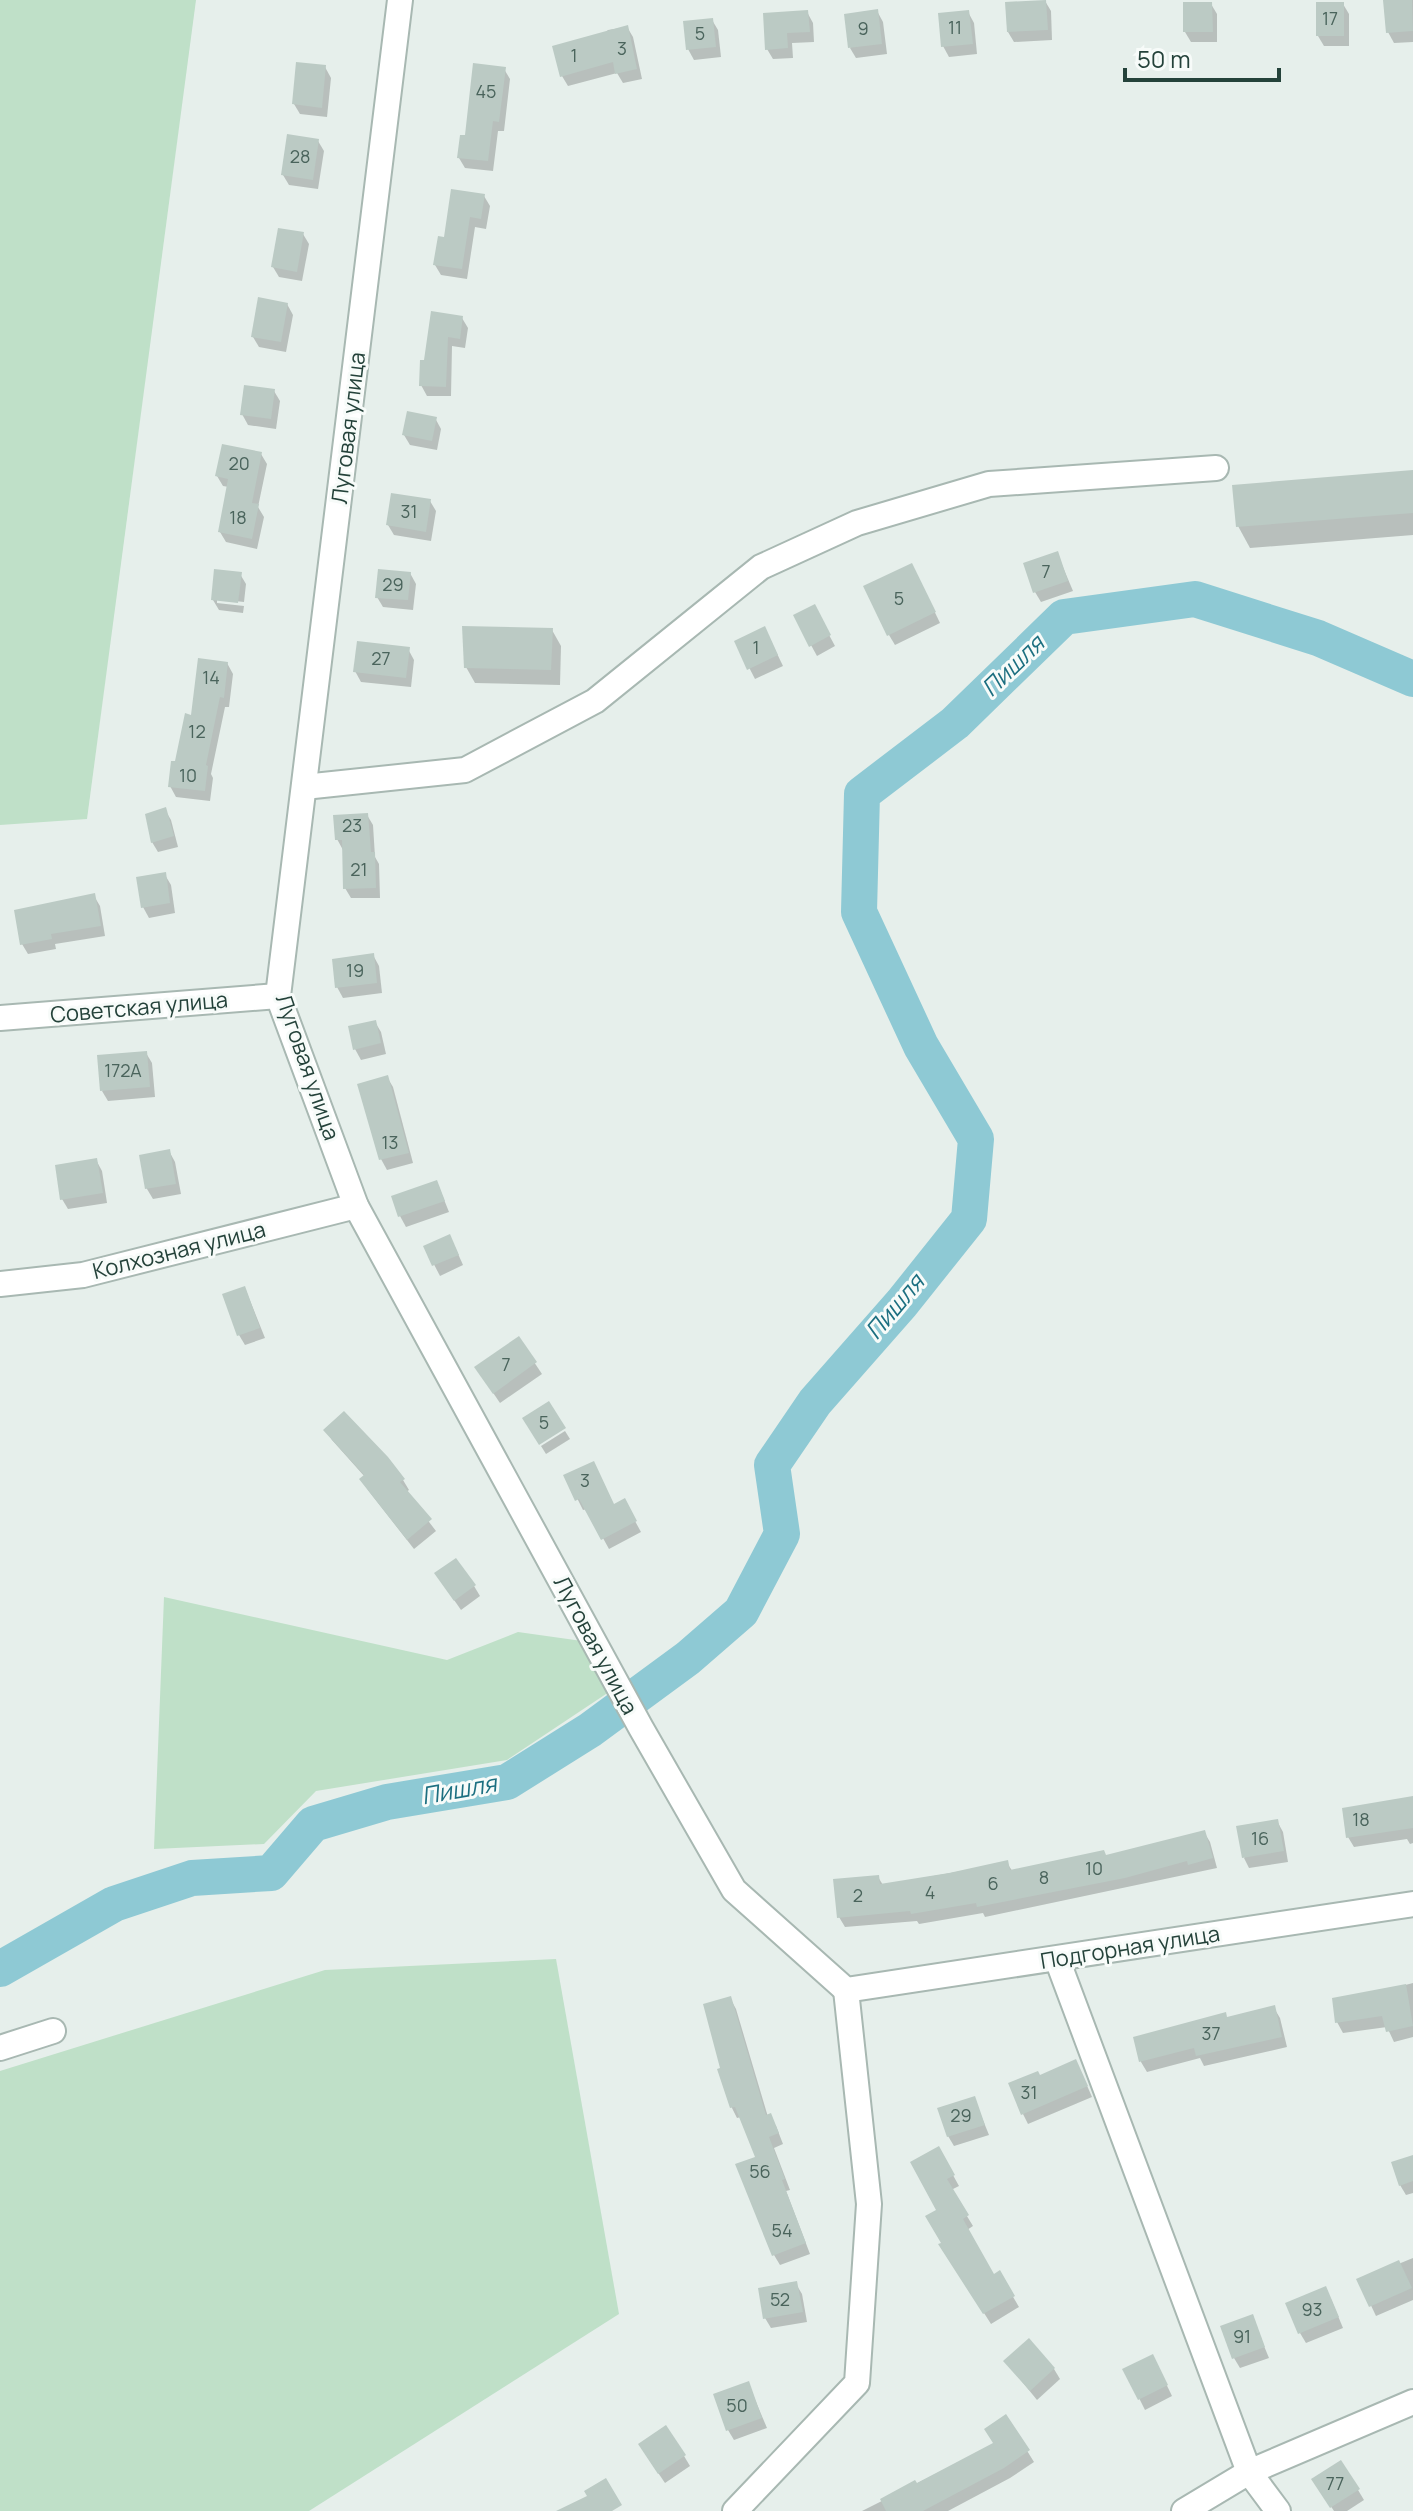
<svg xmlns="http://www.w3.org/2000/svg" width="1413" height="2511" font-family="Manrope,sans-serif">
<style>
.green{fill:#bfe0c8}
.shadow{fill:#0003}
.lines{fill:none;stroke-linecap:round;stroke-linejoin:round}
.river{stroke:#8ec9d4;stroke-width:36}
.building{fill:#bbcac4}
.minor-casing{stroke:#a8b8b2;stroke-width:28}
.tertiary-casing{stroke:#a8b8b2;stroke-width:28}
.minor{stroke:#fff;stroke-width:24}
.tertiary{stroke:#fff;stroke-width:24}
.labels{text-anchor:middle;stroke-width:6;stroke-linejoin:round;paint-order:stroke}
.number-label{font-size:18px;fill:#4a645c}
.street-label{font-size:22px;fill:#24423a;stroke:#f7fbf9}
.water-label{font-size:24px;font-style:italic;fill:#1c6f80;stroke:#f7fbf9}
</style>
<rect width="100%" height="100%" fill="#e6efeb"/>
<!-- green -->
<g class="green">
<polygon points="0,0 196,0 87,819 0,825"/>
<polygon points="164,1597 447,1660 518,1632 582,1641 618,1686 507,1760 316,1791 264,1844 154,1849"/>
<polygon points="556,1959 619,2314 309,2511 0,2511 0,2071 325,1970"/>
</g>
<!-- shadow -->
<g class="shadow">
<polygon points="1385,0 1413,0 1413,42 1394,43 1388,32"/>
<polygon points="1045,1 1051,11 1052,40 1014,42 1008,32"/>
<polygon points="1211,4 1217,14 1217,42 1191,42 1185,32"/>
<polygon points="1343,4 1349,14 1349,46 1324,46 1318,36"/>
<polygon points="877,11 883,22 887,54 856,58 850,48"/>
<polygon points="807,12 813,23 814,42 792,43 793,58 773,59 767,49"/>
<polygon points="968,12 974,23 977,54 949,57 943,46"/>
<polygon points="712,20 718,30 721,57 694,60 688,49"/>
<polygon points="627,27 633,37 642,79 623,83 617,73 568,86 562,76 608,30"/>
<polygon points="325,67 331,78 327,117 300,114 294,104"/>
<polygon points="504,69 510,79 504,131 498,131 493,171 465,168 459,158 467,138"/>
<polygon points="318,141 324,151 318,189 289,185 283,175"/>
<polygon points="484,196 490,206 486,229 475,227 467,279 441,275 435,265 446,239"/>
<polygon points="303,234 309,244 302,281 279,277 273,267"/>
<polygon points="287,304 293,315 286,352 259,347 253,337"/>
<polygon points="462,318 468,328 465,348 452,346 451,396 427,396 421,385 425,362"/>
<polygon points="274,391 280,401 276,429 248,425 242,414"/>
<polygon points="435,418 441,429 437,450 410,445 404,435"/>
<polygon points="261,454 267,464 258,507 264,517 257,549 226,542 220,532 229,487 223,486 217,476"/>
<polygon points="1413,472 1413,535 1250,548 1238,526"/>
<polygon points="430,501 436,511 431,541 394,535 388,525"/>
<polygon points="1057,553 1073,591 1041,602 1035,592"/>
<polygon points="410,573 416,584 413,610 383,607 377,597"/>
<polygon points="240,574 246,584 244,602 217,599 217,603 244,606 243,613 219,610 213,600"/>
<polygon points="917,575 940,623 895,645 889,635"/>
<polygon points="814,607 835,646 817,656 795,616"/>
<polygon points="552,630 561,646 560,685 475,683 466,667"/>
<polygon points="770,639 783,666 755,679 736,642"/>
<polygon points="408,649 414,660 411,687 361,682 355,671"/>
<polygon points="227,663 233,674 229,707 225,707 211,774 213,778 210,801 176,797 170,786 193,717"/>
<polygon points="165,810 171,820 178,847 158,852 152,842"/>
<polygon points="367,815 373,825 375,857 379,864 380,898 351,898 345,888 343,850 337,839"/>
<polygon points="165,875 171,885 175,913 149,918 143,907"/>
<polygon points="94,896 100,906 105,936 55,944 56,949 28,954 22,944"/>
<polygon points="373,955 379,966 382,993 343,998 337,987"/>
<polygon points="375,1022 381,1032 386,1054 361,1060 355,1049"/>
<polygon points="146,1053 152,1063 155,1097 108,1101 102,1091"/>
<polygon points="387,1077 393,1087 413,1163 387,1170 381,1159"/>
<polygon points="169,1151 175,1162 181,1194 153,1199 147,1189 141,1156"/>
<polygon points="96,1160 102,1171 107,1203 68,1209 62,1199"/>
<polygon points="437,1182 449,1212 406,1227 400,1216"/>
<polygon points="425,1247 455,1247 463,1265 440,1276"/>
<polygon points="245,1288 265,1338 245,1345 239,1335"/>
<polygon points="518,1338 542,1374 500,1403 483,1378"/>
<polygon points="326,1430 403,1480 409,1490 406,1492 436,1531 414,1549 368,1490 365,1477 332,1440"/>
<polygon points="565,1431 570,1439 546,1454 541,1446"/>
<polygon points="566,1476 614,1506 624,1501 641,1532 609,1549 587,1509 583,1510"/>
<polygon points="443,1584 474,1586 480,1596 461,1610"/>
<polygon points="1413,1798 1413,1843 1410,1844 1407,1839 1354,1847 1348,1837"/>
<polygon points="1277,1821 1283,1832 1288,1862 1249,1868 1244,1858"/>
<polygon points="1204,1832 1210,1842 1217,1868 985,1917 983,1913 919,1924 917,1921 845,1927 839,1917 878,1877 883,1885 1007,1863 1013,1872 1106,1857"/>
<polygon points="1413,1983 1413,2037 1394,2042 1387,2027 1343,2033 1337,2022 1367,1995"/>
<polygon points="730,1998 736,2009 768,2117 776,2126 783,2144 774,2148 790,2190 786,2191 810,2254 780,2265 774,2255 758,2158 741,2117 737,2118 732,2108 723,2069"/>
<polygon points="1274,2008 1280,2018 1287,2047 1204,2066 1200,2058 1147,2072 1141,2062 1135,2038"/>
<polygon points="1081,2072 1092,2097 1028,2124 1023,2114 1039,2077"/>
<polygon points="974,2098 989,2135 954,2146 948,2136"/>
<polygon points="938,2148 959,2186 951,2190 973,2226 967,2230 993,2276 999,2273 1019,2307 991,2324 947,2255 939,2210"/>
<polygon points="1413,2157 1413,2193 1406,2195 1400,2185"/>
<polygon points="1413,2258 1413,2300 1376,2316 1359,2280"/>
<polygon points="796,2284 802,2294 807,2322 771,2328 765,2318"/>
<polygon points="1331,2299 1343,2328 1306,2343 1300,2333"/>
<polygon points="1252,2317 1269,2358 1240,2368 1234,2358"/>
<polygon points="1006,2362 1054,2369 1060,2379 1037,2400"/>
<polygon points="1158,2367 1172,2396 1145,2410 1125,2370"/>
<polygon points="748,2383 767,2428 734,2440 728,2430"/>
<polygon points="1006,2417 1034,2462 1010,2478 948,2511 862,2511 995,2444"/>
<polygon points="646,2455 684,2456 690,2466 665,2483"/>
<polygon points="1320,2490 1358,2490 1364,2500 1347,2511 1334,2511"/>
</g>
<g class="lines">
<!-- river -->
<polyline class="river" points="0,1969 114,1904 192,1878 271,1873 313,1824 387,1802 507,1782 590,1730 688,1658 741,1612 782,1534 772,1465 815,1402 902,1303 969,1219 976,1139 921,1046 859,912 862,794 955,723 1064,617 1195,599 1318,638 1413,679"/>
</g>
<!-- building -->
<g class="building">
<polygon points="1046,0 1048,30 1007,32 1005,2"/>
<polygon points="1383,0 1412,0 1413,31 1386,33"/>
<polygon points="1183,2 1212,2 1213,32 1183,32"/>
<rect x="1316" y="2" width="28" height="34"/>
<polygon points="878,9 882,44 848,48 844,14"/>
<polygon points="808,10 810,32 787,33 788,48 765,50 763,13"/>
<polygon points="969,10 973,44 941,47 938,13"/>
<polygon points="713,18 716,47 686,50 683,21"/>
<polygon points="628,25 637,69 615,74 613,62 560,77 552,46"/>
<polygon points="296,62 326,65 322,108 292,104"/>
<polygon points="473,63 506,67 499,122 493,121 488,161 457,158 460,135 465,135"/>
<polygon points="287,134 319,139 313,180 281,175"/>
<polygon points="451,189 485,194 481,219 470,217 462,269 433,265 438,236 444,237"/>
<polygon points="278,228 304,232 297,272 271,267"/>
<polygon points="258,297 288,303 281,342 251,337"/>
<polygon points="431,311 463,316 460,339 448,337 446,387 419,386 420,360 424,360"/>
<polygon points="244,385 275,389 271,419 240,415"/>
<polygon points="407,411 437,417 432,441 402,435"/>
<polygon points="222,444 262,452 252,503 259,504 252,539 218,532 228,479 215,476"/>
<polygon points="1413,470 1413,513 1236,527 1232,485"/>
<polygon points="391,493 431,499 426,532 386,525"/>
<polygon points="1058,551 1068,581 1033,593 1023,563"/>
<polygon points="912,563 936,612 887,636 863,586"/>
<polygon points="214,569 242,572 238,603 211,600"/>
<polygon points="378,569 411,572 408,600 375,598"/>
<polygon points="815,604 831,635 809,647 793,615"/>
<polygon points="462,626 553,628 551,670 464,668"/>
<polygon points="765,626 778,655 747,670 734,641"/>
<polygon points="357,641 410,647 406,678 353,672"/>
<polygon points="198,658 228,662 224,698 220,697 206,765 208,766 205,791 168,787 171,761 175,761 185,713 191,715"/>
<polygon points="166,807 174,836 151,843 145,814"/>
<polygon points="368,813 371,852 375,852 376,888 343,889 342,840 335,840 333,815"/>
<polygon points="166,872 170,903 141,908 136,877"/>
<polygon points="95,893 101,926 51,934 52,939 20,945 14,910"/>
<polygon points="374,953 377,983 335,988 332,959"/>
<polygon points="376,1020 381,1043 353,1050 348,1026"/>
<polygon points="147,1051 150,1087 100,1091 97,1055"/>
<polygon points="388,1075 409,1153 379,1160 357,1084"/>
<polygon points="170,1149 176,1184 145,1189 139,1155"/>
<polygon points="97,1158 103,1193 60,1200 55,1165"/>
<polygon points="437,1180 445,1201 398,1217 391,1196"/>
<polygon points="450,1234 459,1255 432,1266 423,1246"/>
<polygon points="245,1286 260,1328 237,1336 222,1294"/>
<polygon points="519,1336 537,1362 493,1394 474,1367"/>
<polygon points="549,1401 566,1428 539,1445 522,1418"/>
<polygon points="344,1411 388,1457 405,1479 400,1482 432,1519 407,1540 359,1479 364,1475 323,1430"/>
<polygon points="594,1461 614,1504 625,1498 637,1521 601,1540 579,1499 575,1501 563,1475"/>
<polygon points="456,1558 476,1585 454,1601 434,1573"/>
<polygon points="1413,1796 1413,1828 1346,1838 1342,1808"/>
<polygon points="1278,1819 1284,1851 1242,1858 1236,1826"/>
<polygon points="1205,1830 1213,1858 1188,1865 1187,1861 1125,1878 977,1907 976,1903 911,1914 910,1911 837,1918 833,1879 879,1875 880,1884 949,1873 1008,1860 1010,1870 1104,1850 1106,1855"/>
<polygon points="1406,1984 1413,2026 1386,2032 1382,2016 1335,2023 1332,1998"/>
<polygon points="731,1996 766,2115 771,2113 779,2133 769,2137 785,2179 782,2180 806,2243 772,2256 735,2164 755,2157 735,2107 730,2108 717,2069 720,2068 703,2004"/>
<polygon points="1275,2005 1282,2037 1196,2056 1194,2048 1139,2062 1133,2037 1226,2012 1227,2017"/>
<polygon points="1076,2059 1088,2086 1021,2115 1008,2083 1038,2071 1040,2075"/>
<polygon points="975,2096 985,2125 947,2137 937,2108"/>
<polygon points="939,2146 955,2175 947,2179 969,2215 963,2219 994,2274 1000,2270 1015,2296 983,2314 938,2244 941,2243 925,2216 936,2210 910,2162"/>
<polygon points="1413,2155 1413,2181 1399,2186 1391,2162"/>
<polygon points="1399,2260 1412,2288 1369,2307 1356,2279"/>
<polygon points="797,2281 803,2312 763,2319 758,2288"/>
<polygon points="1326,2286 1339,2317 1298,2334 1285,2303"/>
<polygon points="1253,2314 1265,2347 1232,2359 1220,2326"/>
<polygon points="1029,2338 1055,2368 1030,2391 1003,2361"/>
<polygon points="1153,2354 1168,2385 1138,2400 1122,2369"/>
<polygon points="749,2381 762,2418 726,2431 713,2394"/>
<polygon points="1006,2414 1030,2450 1004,2468 923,2511 886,2511 880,2499 915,2480 917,2483 993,2443 984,2429"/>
<polygon points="666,2425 686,2455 658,2474 638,2444"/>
<polygon points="1341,2460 1360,2489 1330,2508 1311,2479"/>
<polygon points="606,2478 622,2505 612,2511 556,2511 587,2496 584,2491"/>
</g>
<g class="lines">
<defs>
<g id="minor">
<polyline points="304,787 465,770 595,701 761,567 857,523 989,484 1216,468"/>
<polyline points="0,1018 278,996"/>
<polyline points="0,1284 83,1275 356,1206"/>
<polyline points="1057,1959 1249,2472 1278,2511"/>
<polyline points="0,2048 53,2031"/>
<polyline points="735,2511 857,2383 869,2204 846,1990"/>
<polyline points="1184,2511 1249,2472 1413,2402"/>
</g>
<polyline id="tertiary" points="400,0 278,996 356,1206 641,1728 734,1890 846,1990 1413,1904"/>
</defs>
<!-- minor casing -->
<use href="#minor" class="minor-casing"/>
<!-- tertiary casing -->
<use href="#tertiary" class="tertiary-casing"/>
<!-- minor -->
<use href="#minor" class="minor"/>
<!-- tertiary -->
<use href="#tertiary" class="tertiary"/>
</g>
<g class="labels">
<!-- number labels -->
<g class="number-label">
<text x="1330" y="25">17</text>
<text x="955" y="34">11</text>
<text x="863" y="35">9</text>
<text x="700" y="40">5</text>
<text x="622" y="55">3</text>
<text x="574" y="62">1</text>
<text x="486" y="98">45</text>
<text x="300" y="163">28</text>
<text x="239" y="470">20</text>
<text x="409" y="518">31</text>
<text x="238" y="524">18</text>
<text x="1046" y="578">7</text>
<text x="393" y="591">29</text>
<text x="899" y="605">5</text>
<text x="756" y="654">1</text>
<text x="381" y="665">27</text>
<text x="211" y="684">14</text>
<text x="197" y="738">12</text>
<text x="188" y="782">10</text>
<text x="352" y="832">23</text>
<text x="359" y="876">21</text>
<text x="355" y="977">19</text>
<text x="123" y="1077">172А</text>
<text x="390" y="1149">13</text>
<text x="506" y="1371">7</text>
<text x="544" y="1429">5</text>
<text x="585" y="1487">3</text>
<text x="1361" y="1826">18</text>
<text x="1260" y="1845">16</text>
<text x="1094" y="1875">10</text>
<text x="1044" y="1884">8</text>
<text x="993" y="1890">6</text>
<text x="930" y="1899">4</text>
<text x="858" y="1902">2</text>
<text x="1211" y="2040">37</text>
<text x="1029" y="2099">31</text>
<text x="961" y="2122">29</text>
<text x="760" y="2178">56</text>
<text x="782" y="2237">54</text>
<text x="780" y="2306">52</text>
<text x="1312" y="2316">93</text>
<text x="1242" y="2343">91</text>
<text x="737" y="2412">50</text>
<text x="1335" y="2490">77</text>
</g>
<!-- street labels -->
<g class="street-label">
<text transform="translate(348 428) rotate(-83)" y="8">Луговая улица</text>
<text transform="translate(139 1007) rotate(-5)" y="8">Советская улица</text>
<text transform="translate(308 1067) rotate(71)" y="8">Луговая улица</text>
<text transform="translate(179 1250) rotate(-14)" y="8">Колхозная улица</text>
<text transform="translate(596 1645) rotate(62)" y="8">Луговая улица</text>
<text transform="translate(1130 1947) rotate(-9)" y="8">Подгорная улица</text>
</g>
<!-- water labels -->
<g class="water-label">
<text transform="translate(1013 666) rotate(-44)" y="8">Пишля</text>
<text transform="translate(895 1307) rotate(-50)" y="8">Пишля</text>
<text transform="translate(459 1790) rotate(-10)" y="8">Пишля</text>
</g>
</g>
<!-- scale -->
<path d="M1125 68v12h154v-12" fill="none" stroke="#24423a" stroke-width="4"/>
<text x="1137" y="68" font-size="24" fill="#24423a" stroke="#f7fbf9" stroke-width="6" paint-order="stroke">50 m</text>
</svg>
